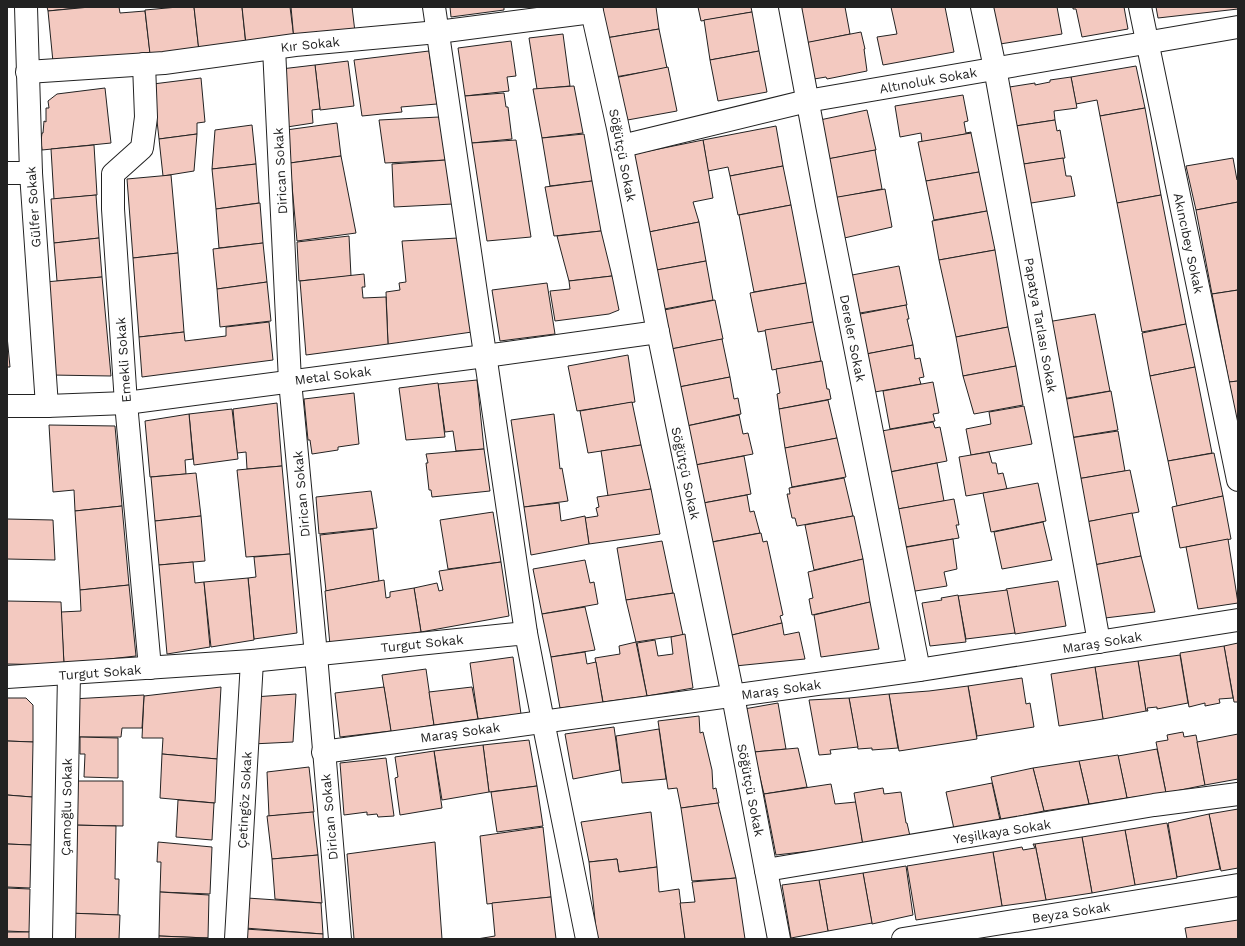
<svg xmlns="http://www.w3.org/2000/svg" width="1245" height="946" font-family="'Work Sans',sans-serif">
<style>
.building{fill:#f3c9c0;stroke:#222}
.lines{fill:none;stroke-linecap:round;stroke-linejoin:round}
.minor-casing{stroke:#222;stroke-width:24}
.minor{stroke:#fff;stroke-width:22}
.labels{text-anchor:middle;stroke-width:3;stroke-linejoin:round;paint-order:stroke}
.street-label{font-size:13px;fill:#222;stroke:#fff}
</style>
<rect width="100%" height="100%" fill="#fff"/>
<!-- building -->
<g class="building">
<polygon points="47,7 86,7 48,11"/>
<polygon points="90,7 119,7 120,13 145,11 150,53 53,62 48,11"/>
<polygon points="178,7 194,7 199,51 150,54 145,10"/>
<polygon points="194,7 242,7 246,46 199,51"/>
<polygon points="242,7 290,7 294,38 246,44"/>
<polygon points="291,7 352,7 355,32 294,40"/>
<polygon points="450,7 504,7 504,10 451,17"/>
<polygon points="600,7 656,7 659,29 606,38"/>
<polygon points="698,7 751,7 752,12 701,21"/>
<polygon points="794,7 845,7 850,34 802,44"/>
<polygon points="891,7 945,7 954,52 883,65 877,37 897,34"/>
<polygon points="985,7 1057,7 1062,34 994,45"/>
<polygon points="1073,7 1124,7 1128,29 1082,37 1076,9 1073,9"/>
<polygon points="1156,7 1238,7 1238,9 1158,18"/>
<polygon points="752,12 759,51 710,60 704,20"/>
<polygon points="659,29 667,68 615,77 606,38"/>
<polygon points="861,32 865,49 864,49 867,71 827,79 826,77 808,80 799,44"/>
<polygon points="563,34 570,86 537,89 529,38"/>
<polygon points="511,41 516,76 507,77 509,91 465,96 458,48"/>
<polygon points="429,51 437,104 401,107 402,112 362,116 354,60"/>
<polygon points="759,51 767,92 718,101 710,60"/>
<polygon points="348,61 354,106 320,110 315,65"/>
<polygon points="315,65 320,109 312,110 313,123 287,127 281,69"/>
<polygon points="1136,66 1145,108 1100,116 1097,100 1076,104 1071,77"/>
<polygon points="668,67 677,111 622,121 614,78"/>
<polygon points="1071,77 1077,108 1054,111 1055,120 1009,127 1003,88 1035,83 1035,85 1050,82 1050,80"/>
<polygon points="201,78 205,122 197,123 197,134 159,139 153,84"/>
<polygon points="574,86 583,133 542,138 533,89"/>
<polygon points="105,88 111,143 42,150 41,141 42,133 43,133 44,121 46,122 46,108 49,108 48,101 57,94"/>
<polygon points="504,93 506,107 508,107 512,139 472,143 465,96"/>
<polygon points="963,95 968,121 964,122 966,133 971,132 971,133 922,142 921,133 900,137 895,106"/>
<polygon points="1145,108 1161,195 1117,203 1100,116"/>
<polygon points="867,110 876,150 823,160 815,121"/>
<polygon points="439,117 446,160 385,163 379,120"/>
<polygon points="1055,120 1057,131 1060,130 1065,158 1017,165 1009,127"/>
<polygon points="337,123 341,156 290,163 286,130"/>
<polygon points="252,125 256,164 212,169 215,130"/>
<polygon points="776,126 783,166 730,176 728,167 708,171 703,140"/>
<polygon points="971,133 979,172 926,181 918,142"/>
<polygon points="197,134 194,171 163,176 159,139"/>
<polygon points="584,134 592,181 550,186 542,138"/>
<polygon points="516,140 531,237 487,241 472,143"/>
<polygon points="703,140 713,198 693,202 699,222 644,233 629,155"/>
<polygon points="94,145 97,195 54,199 51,149"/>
<polygon points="875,150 882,189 830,199 822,160"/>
<polygon points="341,156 356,233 297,241 290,163"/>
<polygon points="1063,158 1066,176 1071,176 1075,196 1025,204 1017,165"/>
<polygon points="1233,158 1237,180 1238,180 1238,202 1196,210 1186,166"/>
<polygon points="446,160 453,204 394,207 392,164"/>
<polygon points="256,164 259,203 216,209 212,169"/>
<polygon points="783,166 791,205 738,215 730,176"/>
<polygon points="979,172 987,211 934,220 926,181"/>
<polygon points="171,175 178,253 133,258 127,179"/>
<polygon points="592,181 601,231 554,236 545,187"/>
<polygon points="885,189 892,227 840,239 832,198"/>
<polygon points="96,195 99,238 54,243 51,199"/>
<polygon points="1161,195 1186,324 1142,332 1117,203"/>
<polygon points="1238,202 1238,290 1212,294 1196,210"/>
<polygon points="260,203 263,243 219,248 216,209"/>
<polygon points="791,205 806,283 754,292 739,215"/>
<polygon points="987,211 995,250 939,260 932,221"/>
<polygon points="699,222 706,261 651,271 644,233"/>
<polygon points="601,231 612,276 569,281 557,236"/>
<polygon points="349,236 351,276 299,281 297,242"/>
<polygon points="99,238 102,277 57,281 54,243"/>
<polygon points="458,238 472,332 388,344 386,292 400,290 399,283 406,282 402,241"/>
<polygon points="263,243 267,282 217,289 213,249"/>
<polygon points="995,250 1008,327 956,337 939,260"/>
<polygon points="178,253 184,332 139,337 133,258"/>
<polygon points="706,261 713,300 659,310 651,271"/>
<polygon points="899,266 907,305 854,314 847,276"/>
<polygon points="364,274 365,287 362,287 363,298 386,297 388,344 306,355 300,281"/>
<polygon points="612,276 619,310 609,314 555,321 550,291 570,289 569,281"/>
<polygon points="102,277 111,376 51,375 45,282"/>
<polygon points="267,282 271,321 220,327 217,289"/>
<polygon points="547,283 555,334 500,341 492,290"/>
<polygon points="806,283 813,322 758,332 750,293"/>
<polygon points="1238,290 1238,381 1229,382 1212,294"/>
<polygon points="715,300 723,339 666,350 659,311"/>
<polygon points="906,305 909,319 907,319 913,345 861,355 855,315"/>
<polygon points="1095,314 1110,391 1062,399 1047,322"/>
<polygon points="269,322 273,360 142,377 139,337 184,332 185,341 226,336 226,327"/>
<polygon points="813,322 821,361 772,370 765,330"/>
<polygon points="1186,324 1195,367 1150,376 1142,333"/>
<polygon points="1008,327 1016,366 963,376 956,337"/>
<polygon points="7,336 10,367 7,367"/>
<polygon points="722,339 730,377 674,388 666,350"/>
<polygon points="913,345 915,359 920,358 924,377 919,378 921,384 869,393 861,355"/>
<polygon points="628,355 635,402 577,411 568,366"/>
<polygon points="822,361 827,389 829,389 831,399 779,409 777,394 780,393 776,369"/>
<polygon points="1016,366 1023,405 974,414 963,376"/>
<polygon points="1195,367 1212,453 1168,461 1150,376"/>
<polygon points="730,377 734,399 738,398 741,414 682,427 674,388"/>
<polygon points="477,380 484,449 456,451 453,431 445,432 438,384"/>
<polygon points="1238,381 1238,428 1229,382"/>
<polygon points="933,382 939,413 933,414 935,421 890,429 883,391"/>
<polygon points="438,383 445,437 406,440 399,388"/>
<polygon points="1111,391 1118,430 1069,438 1061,400"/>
<polygon points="354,393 359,444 338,447 338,450 312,454 310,440 308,440 304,399"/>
<polygon points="828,400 837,438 785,448 779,409"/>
<polygon points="632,402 641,445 588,453 580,411"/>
<polygon points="277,403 282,466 247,469 246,452 237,453 233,409"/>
<polygon points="1024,406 1032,444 971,455 966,429 991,424 989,412"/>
<polygon points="232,409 238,459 194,465 189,414"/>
<polygon points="189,414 193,459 185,460 186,474 150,477 145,421"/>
<polygon points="554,414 560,469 562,468 568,501 524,507 511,420"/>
<polygon points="739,415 743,434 748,433 753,454 690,466 682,427"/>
<polygon points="933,422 935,428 940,427 947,461 884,473 876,432"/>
<polygon points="49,425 115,426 122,506 75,511 74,490 53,492"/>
<polygon points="1118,431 1125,471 1077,479 1070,438"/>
<polygon points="837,438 846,477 792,487 785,448"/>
<polygon points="641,445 651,489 608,496 601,451"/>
<polygon points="484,449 490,491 432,497 431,490 429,490 426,463 428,463 426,454"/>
<polygon points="989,452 992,463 996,463 998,474 1003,473 1007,489 966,496 959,457"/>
<polygon points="1214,453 1223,496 1177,506 1168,461"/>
<polygon points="744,456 751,494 698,504 690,466"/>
<polygon points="937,463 944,501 892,510 885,473"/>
<polygon points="282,466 290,554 246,557 237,470"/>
<polygon points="1130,470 1139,512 1086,522 1077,479"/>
<polygon points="196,473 201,516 155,521 151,477"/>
<polygon points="844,478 853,516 797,526 795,518 792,518 787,494 790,494 789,488"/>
<polygon points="1038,483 1046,521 991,532 983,493"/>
<polygon points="651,489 660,534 589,544 585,518 598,516 596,508 599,507 597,497"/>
<polygon points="371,491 377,528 319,534 316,497"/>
<polygon points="747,495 750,512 754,511 760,533 706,543 698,504"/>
<polygon points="1223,496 1231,539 1180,548 1172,507"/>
<polygon points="954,499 959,525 956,525 959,538 899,548 892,510"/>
<polygon points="559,503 561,521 585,516 589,544 531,555 524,507"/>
<polygon points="122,506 129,585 80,590 75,511"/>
<polygon points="493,512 501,562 448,569 440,520"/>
<polygon points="1132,513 1141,556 1094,565 1086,522"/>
<polygon points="201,516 205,561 159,565 155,521"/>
<polygon points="853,516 854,516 863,559 814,570 805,525"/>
<polygon points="7,519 53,520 55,560 7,559"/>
<polygon points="1043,522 1052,560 1002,569 994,532"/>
<polygon points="373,529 379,581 326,591 320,535"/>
<polygon points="761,533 763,542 767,541 783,615 780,616 782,623 728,636 707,543"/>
<polygon points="953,539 957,569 944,572 947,586 909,592 902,548"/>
<polygon points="1228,539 1238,603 1198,609 1186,547"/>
<polygon points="662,541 673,593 626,600 617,548"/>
<polygon points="290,554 297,633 254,639 248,578 256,577 254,557"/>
<polygon points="1141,556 1155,612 1105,618 1094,565"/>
<polygon points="863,559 870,602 812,615 809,599 813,598 808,572"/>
<polygon points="585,560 590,583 594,582 598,604 542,614 533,569"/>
<polygon points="193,562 195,583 204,582 210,647 167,654 159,565"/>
<polygon points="501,562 509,616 421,632 414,588 437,583 439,591 443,590 439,571"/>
<polygon points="248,578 254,640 211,647 204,582"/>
<polygon points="384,580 386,598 390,597 390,592 414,588 421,632 330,645 325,591"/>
<polygon points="1058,581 1066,626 1015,634 1006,589"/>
<polygon points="129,585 136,656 64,664 61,612 81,611 80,590"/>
<polygon points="1007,590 1015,633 966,639 958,596"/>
<polygon points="674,593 683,635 636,642 626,600"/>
<polygon points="958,595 966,642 930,646 922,603 942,600 941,598"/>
<polygon points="7,601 61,602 64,665 7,664"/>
<polygon points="870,602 879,649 821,657 814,615"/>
<polygon points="585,607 595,650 551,657 542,614"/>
<polygon points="782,623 784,635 799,632 805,659 735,666 728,636"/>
<polygon points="685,634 693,688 647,696 637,643 655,640 658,656 673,654 671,637"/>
<polygon points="636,642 647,696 603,702 595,658 620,654 619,646"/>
<polygon points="1238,643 1238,702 1234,702 1224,646"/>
<polygon points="1224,646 1233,698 1219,699 1220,703 1205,706 1205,703 1189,707 1180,653"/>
<polygon points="585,652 587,664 596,662 603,703 560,708 551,657"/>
<polygon points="1180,655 1188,703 1157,709 1157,707 1147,708 1148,711 1146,711 1138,661"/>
<polygon points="513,657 521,714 478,719 470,663"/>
<polygon points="1138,661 1146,711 1103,719 1095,667"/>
<polygon points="1095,667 1103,719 1059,726 1051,674"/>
<polygon points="426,669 434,725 391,732 382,675"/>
<polygon points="1022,678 1026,704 1030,703 1034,727 977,736 968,686"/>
<polygon points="968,686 977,739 899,751 889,694 929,691"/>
<polygon points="221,687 217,759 162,754 163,738 142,738 144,696"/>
<polygon points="384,687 391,731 340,737 335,693"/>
<polygon points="472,687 478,719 434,725 429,692"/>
<polygon points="296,694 293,742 252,744 254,697"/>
<polygon points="889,694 898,748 872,750 872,748 858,749 849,698"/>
<polygon points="144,695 142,728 122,728 121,737 72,737 72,699"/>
<polygon points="7,698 26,698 33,705 33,742 7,741"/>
<polygon points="849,698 858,747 830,750 831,754 819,755 809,700"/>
<polygon points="778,703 786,749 754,752 744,709"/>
<polygon points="699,716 700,733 703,732 712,770 713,789 716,788 719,803 681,808 677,788 668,789 658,721"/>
<polygon points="614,727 620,770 573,779 565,734"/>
<polygon points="659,729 666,779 622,783 616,736"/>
<polygon points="1183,732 1184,737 1196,735 1205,785 1166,793 1156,742 1168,740 1167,735"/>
<polygon points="1238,734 1238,779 1205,785 1197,742"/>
<polygon points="80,737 118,738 118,778 84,777 85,754 80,754"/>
<polygon points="529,740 537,786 489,792 483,745"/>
<polygon points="7,741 33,742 32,797 7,795"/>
<polygon points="483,745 489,792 442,800 434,751"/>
<polygon points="798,748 807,787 764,794 754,752"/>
<polygon points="1157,749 1166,793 1127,798 1118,756"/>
<polygon points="434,751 442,808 400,815 395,778 398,777 395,757"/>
<polygon points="162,754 217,759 215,803 160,798"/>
<polygon points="1118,755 1127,798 1089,804 1079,761"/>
<polygon points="386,758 394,816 378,817 377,814 367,815 367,812 344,815 340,763"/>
<polygon points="1079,761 1089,804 1044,811 1033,768"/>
<polygon points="309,767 314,812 269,816 267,772"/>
<polygon points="1033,768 1044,811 1001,820 991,777"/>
<polygon points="69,781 123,781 123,826 71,825"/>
<polygon points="992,783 1000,820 954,829 946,792"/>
<polygon points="831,784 835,804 856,802 863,845 776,855 764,794"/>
<polygon points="537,786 543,826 497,832 491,792"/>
<polygon points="883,788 884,794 901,792 906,823 907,823 910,836 863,845 854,793"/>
<polygon points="7,795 32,797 31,845 7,844"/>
<polygon points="178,800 214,803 212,840 176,837"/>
<polygon points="718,803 736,878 692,881 681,808"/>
<polygon points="1238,809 1238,868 1221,871 1209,814"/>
<polygon points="313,812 318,855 272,859 267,816"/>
<polygon points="651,812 657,867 619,872 617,859 589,862 581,822"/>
<polygon points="1209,814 1220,869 1177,877 1168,823"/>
<polygon points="1167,823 1177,878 1135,885 1125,830"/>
<polygon points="71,825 116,826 115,879 119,879 118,915 68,913"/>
<polygon points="543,827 551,897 487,904 480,836"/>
<polygon points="1125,830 1135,885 1092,893 1082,837"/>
<polygon points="1082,837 1092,893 1046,900 1035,844"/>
<polygon points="158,842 212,847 210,894 160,892 161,862 157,862"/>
<polygon points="435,842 442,939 354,939 347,854"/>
<polygon points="7,844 31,845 30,888 7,887"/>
<polygon points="1033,844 1035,844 1046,900 1002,906 993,852 1022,847 1023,850 1035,848"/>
<polygon points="993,852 1002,906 916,920 907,866"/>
<polygon points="318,855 322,903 275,899 272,859"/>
<polygon points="617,859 619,872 657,867 659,892 679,889 685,939 597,939 589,862"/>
<polygon points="906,866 913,915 872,924 863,873"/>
<polygon points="863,873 872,923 828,931 819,880"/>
<polygon points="736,878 745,939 685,939 680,903 695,902 692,882"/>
<polygon points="819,880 828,931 791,938 782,885"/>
<polygon points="7,888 30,889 29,932 7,931"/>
<polygon points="160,892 209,895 208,938 159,936"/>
<polygon points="551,897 556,939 477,939 495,936 492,903"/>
<polygon points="247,898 321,903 323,934 245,928"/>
<polygon points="68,913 120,915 119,939 66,939"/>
<polygon points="1238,920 1238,939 1187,939 1185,928"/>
<polygon points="245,929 323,934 323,939 244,939"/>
<rect x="7" y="932" width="22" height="7"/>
<polygon points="159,936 208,938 208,939 159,939"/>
</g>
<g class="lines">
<defs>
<g id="minor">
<polyline points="26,7 31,173 47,406"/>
<polyline points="434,7 526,633"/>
<polyline points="591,7 618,128 658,332 733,696 779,939"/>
<polyline points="790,7 827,205 919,670"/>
<polyline points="982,7 995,68 1099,642"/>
<polyline points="1140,7 1238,480"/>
<polyline points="274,48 290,381 316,655 340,939"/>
<polyline points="144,64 146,117 142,148 113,174 113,209 126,403 150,668"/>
<polyline points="27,72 164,63 295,45 438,32 592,12"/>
<polyline points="622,146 807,101 1238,27"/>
<polyline points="7,173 31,173"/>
<polyline points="7,406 47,406 126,403 485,356 658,332"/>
<polyline points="7,677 252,661 526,633 543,721 587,939"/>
<polyline points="323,752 919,670 1238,620"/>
<polyline points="766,870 1154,805 1238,794"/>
<polyline points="64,939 69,674"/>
<polyline points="236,939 252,661"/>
<polyline points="903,939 1238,885"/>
</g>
</defs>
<!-- minor casing -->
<use href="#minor" class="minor-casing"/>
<!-- minor -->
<use href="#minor" class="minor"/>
</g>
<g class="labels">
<!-- street labels -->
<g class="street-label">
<text transform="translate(310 44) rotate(-6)" y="5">Kır Sokak</text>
<text transform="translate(928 80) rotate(-10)" y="5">Altınoluk Sokak</text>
<text transform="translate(623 155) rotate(79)" y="5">Söğütçü Sokak</text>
<text transform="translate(280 171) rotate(-93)" y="5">Dirican Sokak</text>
<text transform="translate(33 207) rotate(-94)" y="5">Gülfer Sokak</text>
<text transform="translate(1189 243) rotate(78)" y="5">Akıncıbey Sokak</text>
<text transform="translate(1041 325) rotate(80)" y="5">Papatya Tarlası Sokak</text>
<text transform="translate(853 338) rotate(79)" y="5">Dereler Sokak</text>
<text transform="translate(123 360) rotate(-94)" y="5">Emekli Sokak</text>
<text transform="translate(333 375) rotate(-7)" y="5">Metal Sokak</text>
<text transform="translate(686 473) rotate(78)" y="5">Söğütçü Sokak</text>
<text transform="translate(301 494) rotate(-95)" y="5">Dirican Sokak</text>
<text transform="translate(1102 642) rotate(-9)" y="5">Maraş Sokak</text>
<text transform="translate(422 643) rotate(-6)" y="5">Turgut Sokak</text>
<text transform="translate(100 672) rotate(-4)" y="5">Turgut Sokak</text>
<text transform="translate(781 689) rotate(-8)" y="5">Maraş Sokak</text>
<text transform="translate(460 732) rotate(-8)" y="5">Maraş Sokak</text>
<text transform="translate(751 790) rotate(79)" y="5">Söğütçü Sokak</text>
<text transform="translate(244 800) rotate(-87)" y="5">Çetingöz Sokak</text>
<text transform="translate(66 807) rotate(-89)" y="5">Çamoğlu Sokak</text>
<text transform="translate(329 817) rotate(-95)" y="5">Dirican Sokak</text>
<text transform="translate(1002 831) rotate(-9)" y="5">Yeşilkaya Sokak</text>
<text transform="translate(1071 912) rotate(-9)" y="5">Beyza Sokak</text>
</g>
</g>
<!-- border -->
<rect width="1245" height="946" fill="none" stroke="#222222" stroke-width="16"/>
</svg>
